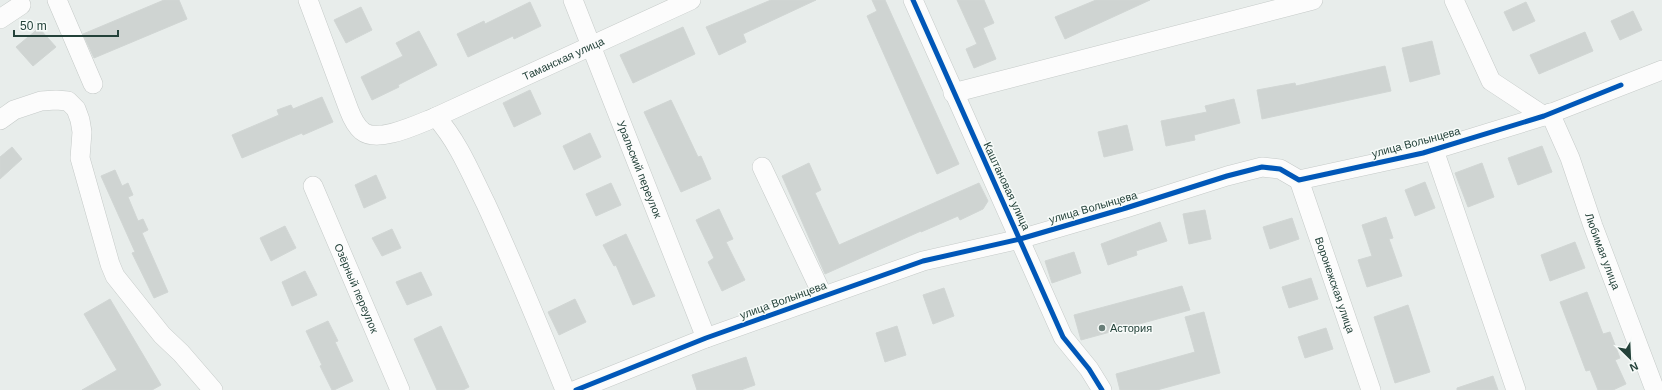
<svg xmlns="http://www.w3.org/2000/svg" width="1662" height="390" font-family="Helvetica,sans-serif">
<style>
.building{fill:#cfd4d2;stroke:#d1d6d4}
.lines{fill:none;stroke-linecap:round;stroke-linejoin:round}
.minor-casing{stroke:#c5cac8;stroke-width:20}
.minor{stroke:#fcfcfc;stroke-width:19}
.cycleway-casing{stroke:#f7fbf9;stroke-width:8}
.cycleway{stroke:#0057b8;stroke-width:5}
.poi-dot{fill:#697e78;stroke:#f7fbf9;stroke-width:1.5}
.labels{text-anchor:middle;stroke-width:3;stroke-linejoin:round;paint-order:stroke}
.street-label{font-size:11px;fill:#24423a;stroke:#f7fbf9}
.poi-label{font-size:11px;fill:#24423a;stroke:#f7fbf9;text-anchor:start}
</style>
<rect width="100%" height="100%" fill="#e8edeb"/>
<!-- building -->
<g class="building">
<polygon points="164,0 179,0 187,19 94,58 83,34"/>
<polygon points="771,0 816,0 743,34 746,42 719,55 706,27"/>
<polygon points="872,0 885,0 959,164 937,174 867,16 877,11"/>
<polygon points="957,0 984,0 994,23 983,28 996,59 974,68 966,49 977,44"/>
<polygon points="1096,0 1150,0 1065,39 1055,17"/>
<polygon points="530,2 541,26 514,39 513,36 468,57 457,34 484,21 485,24"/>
<polygon points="1526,2 1535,21 1513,31 1504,12"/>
<polygon points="361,7 372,30 346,43 334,20"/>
<polygon points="1633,11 1642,30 1620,40 1611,21"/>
<polygon points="683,27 695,54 633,83 620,55"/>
<polygon points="39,28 56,47 33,66 16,47"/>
<polygon points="419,31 437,65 398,85 399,87 372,100 361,77 403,56 396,43"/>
<polygon points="1585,32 1593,51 1539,74 1530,55"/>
<polygon points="1432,41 1440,74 1410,82 1402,48"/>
<polygon points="1385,66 1391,91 1262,119 1257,90 1295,83 1296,86"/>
<polygon points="530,90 541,114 514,127 503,103"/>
<polygon points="322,97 333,122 303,135 302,133 242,158 232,135 279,115 277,110 291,105 293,109"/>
<polygon points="1234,99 1240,123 1194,135 1195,140 1166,146 1161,121 1207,112 1205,106"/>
<polygon points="671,100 698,157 701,156 711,179 681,192 644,112"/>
<polygon points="1127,125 1133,150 1104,157 1098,132"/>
<polygon points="590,133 601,157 574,170 563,146"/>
<polygon points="1542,146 1552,172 1518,185 1508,158"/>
<polygon points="12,147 22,159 0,179 0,157"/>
<polygon points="809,163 821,190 815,193 839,245 979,183 988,201 983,209 960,220 958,216 921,232 921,231 825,274 782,176"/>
<polygon points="1482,163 1494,197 1468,207 1455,173"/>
<polygon points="115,170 122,186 128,183 133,195 128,197 138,221 143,219 148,230 142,233 168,292 154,298 132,253 135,252 101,176"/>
<polygon points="376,175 386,198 364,208 355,185"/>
<polygon points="1425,182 1435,208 1415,216 1405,190"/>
<polygon points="611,183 621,205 596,216 586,194"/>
<polygon points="719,209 733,239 726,242 745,280 722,291 708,262 714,258 696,220"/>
<polygon points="1205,210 1211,239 1189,244 1183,214"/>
<polygon points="1386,217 1393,238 1389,239 1402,276 1367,287 1358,260 1372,256 1362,225"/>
<polygon points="1292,218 1299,239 1270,249 1263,227"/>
<polygon points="1160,222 1167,241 1136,251 1137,255 1108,265 1101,244"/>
<polygon points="285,226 296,248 271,261 260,238"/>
<polygon points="392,229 401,248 382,256 372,238"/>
<polygon points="626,234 655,296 633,305 616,265 614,266 603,245"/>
<polygon points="1575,242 1585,268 1550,281 1541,255"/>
<polygon points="1074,252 1081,273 1052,283 1045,261"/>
<polygon points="305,271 317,295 292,306 282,282"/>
<polygon points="421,272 432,295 407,305 396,282"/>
<polygon points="1311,278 1318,299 1289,308 1282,287"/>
<polygon points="1182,286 1190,310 1081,340 1074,315"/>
<polygon points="944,288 954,316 933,324 923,295"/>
<polygon points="1587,292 1603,334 1610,332 1620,358 1615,360 1626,384 1613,390 1598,390 1590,370 1586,371 1560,302"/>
<polygon points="110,299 161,385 152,390 82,390 117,370 84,314"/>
<polygon points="575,299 586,322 559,335 548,312"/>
<polygon points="1408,305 1430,372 1395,383 1374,317"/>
<polygon points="1204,312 1220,373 1157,390 1120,390 1116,374 1195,352 1185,317"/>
<polygon points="328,321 338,341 335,342 353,381 334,390 332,390 320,366 322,365 306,331"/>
<polygon points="441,326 469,387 463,390 437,390 414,339"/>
<polygon points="897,326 906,355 885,362 876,333"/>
<polygon points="1326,328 1333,349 1305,358 1298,337"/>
<polygon points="746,357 755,385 741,390 697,390 692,375"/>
<polygon points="1493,376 1498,390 1457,390 1457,388"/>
</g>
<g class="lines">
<defs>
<g id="minor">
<polyline points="57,0 93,84"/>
<path d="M308,0L349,110C352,118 355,125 362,131C378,144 418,124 436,117C459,143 471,174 486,204C514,265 540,328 565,390"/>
<path id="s1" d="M573,0L706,338"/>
<polyline points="913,0 1063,337 1089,369 1102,390"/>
<polyline points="1454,0 1491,81 1544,116"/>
<polyline points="0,19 21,5"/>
<polyline points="953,93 1313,0"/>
<path id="s2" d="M1550,113L1570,158L1593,226L1655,390"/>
<path id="s3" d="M436,117L691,0"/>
<polyline points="0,120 14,110 41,101 56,100 68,101 76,109 80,120 82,132 80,158 110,264 115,276 162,335 181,353 213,390"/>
<polyline points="1434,150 1516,390"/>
<polyline points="762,167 823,296"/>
<path id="s4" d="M1299,180L1371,390"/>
<path id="s5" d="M313,186L400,390"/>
<polyline points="576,390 706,338 923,261 1020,239 1126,208 1227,176 1262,167 1280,169 1299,180 1423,153 1544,116 1662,70"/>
</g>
</defs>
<!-- minor casing -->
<use href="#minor" class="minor-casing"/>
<!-- minor -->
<use href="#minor" class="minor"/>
<defs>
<g id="cycleway">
<polyline points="913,0 1063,337 1089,369 1102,390"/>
<polyline points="576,390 706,338 923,261 1020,239 1126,208 1227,176 1262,167 1280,169 1299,180 1423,153 1544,116 1621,85"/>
</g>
</defs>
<!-- cycleway casing -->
<use href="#cycleway" class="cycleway-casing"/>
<!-- cycleway -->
<use href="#cycleway" class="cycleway"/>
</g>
<!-- markers -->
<circle class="poi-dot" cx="1102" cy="328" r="4"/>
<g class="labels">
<!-- street labels -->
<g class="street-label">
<text dy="4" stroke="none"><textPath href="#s3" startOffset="140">Таманская улица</textPath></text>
<text transform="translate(1416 142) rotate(-15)" y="4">улица Волынцева</text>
<text dy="4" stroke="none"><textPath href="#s1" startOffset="182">Уральский переулок</textPath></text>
<text transform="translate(1007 186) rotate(65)" y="4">Каштановая улица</text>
<text transform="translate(1093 207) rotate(-16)" y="4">улица Волынцева</text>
<text dy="4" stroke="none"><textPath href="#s2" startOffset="148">Любимая улица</textPath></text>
<text dy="4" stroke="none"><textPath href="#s4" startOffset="111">Воронежская улица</textPath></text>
<text dy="4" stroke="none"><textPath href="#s5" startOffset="111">Озёрный переулок</textPath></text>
<text transform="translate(783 300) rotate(-20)" y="4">улица Волынцева</text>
</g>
<!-- poi labels -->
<g class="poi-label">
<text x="1110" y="332">Астория</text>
</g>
</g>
<!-- north arrow -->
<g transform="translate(1630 358) rotate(156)" stroke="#f7fbf9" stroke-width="3" paint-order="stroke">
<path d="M0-3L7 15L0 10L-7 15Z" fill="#24423a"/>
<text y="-6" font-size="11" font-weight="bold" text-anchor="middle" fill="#24423a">N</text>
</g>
<!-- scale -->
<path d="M14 30v6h104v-6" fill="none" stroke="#24423a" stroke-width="2"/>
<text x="20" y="30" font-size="12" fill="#24423a" stroke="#f7fbf9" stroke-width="3" paint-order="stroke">50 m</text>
</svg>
